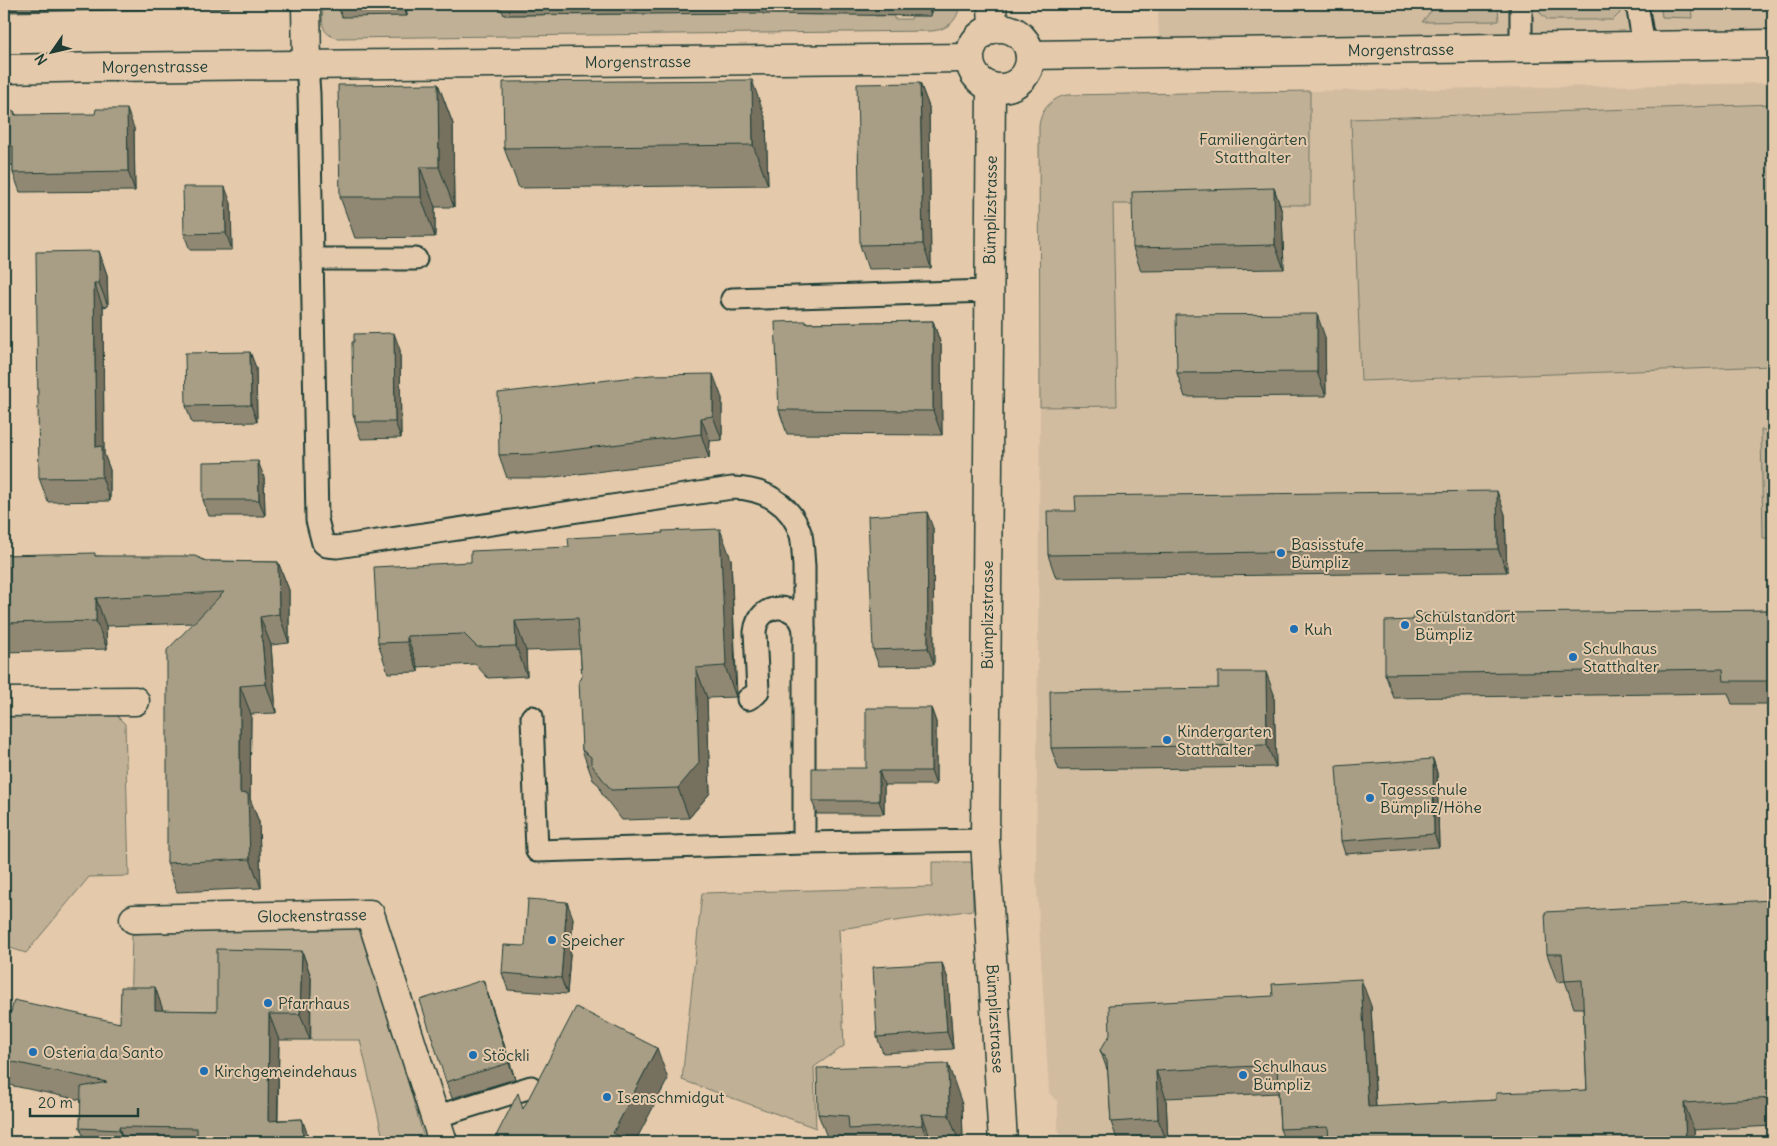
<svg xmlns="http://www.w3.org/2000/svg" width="1777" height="1146" font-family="Delius,sans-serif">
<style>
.built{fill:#d2bca0}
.green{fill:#c0b096;stroke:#707665}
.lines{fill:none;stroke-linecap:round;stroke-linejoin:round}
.service-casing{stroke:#1f3d34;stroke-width:25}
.minor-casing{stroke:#1f3d34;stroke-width:31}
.service{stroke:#e4c9ab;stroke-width:21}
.minor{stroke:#e4c9ab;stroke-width:28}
.wall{fill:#908873;stroke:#1f3d34}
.shaded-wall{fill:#766f5e;stroke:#1f3d34}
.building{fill:#a89e86;stroke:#1f3d34}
.poi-dot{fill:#1f6fb2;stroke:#e4c9ab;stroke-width:2}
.labels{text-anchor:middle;stroke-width:4;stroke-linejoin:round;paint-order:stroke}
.street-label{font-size:16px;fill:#1f3d34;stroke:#e4c9ab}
.park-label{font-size:16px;fill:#274339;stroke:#e4c9ab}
.poi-label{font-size:16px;fill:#1f3d34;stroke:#e4c9ab;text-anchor:start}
</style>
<rect width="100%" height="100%" fill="#e4c9ab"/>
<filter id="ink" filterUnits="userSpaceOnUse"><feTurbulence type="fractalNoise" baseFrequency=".02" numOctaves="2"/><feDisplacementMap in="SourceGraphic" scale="10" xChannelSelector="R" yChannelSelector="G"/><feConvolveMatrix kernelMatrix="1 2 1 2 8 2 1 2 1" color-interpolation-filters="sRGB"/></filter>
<g filter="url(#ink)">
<!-- built -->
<g class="built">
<polygon points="1158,4 1773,4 1773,30 1693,38 1159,46"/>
<polygon points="1773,83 1773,1142 1063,1142 1058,1129 1058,1102 1049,1093 1036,872 1040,407 1117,406 1113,204 1310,205 1310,91"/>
</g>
<!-- green -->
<g class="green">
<path d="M323,4H342L406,16V4H504V15H543L544,9L558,4L569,15L719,13L763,4V14L823,15V4H875V16H894V19H911L912,16H931V4H960C958,21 947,30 931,31L337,38C318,33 323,19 323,4Z"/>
<polygon points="1437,4 1482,4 1482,8 1498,8 1499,21 1422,22"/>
<polygon points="1541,4 1620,4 1620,13 1613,20 1548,20 1540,13"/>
<polygon points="1660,4 1691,4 1692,18 1662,17"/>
<path d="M1310,91V205L1113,204L1117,406L1040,407L1039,127C1040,111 1051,98 1067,95Z"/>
<polygon points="1773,104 1773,366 1361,381 1351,119"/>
<polygon points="1761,430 1773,430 1773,538 1763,538"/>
<polygon points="114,713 125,724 129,876 89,877 26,953 4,946 4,715"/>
<polygon points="932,862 972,862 973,910 839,929 844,1046 814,1067 816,1128 682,1080 702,893 932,887"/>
<polygon points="364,927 425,1142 384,1142 360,1040 311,1040 311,976 226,975 225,1036 130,1012 132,934"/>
</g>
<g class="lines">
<defs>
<g id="service">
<polyline points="1521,4 1521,48"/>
<polyline points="1637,4 1644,46"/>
<path d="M307,65L309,94L317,520L323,543L327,546L337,547L732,488C763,488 791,503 801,535C803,544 803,556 804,566V843"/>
<polyline points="312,259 416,259"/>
<polyline points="732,299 989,291"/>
<path d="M748,699L756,694L758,691L755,632C758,601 798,600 804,630"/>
<polyline points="532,717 537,851 804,843 985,840"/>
<polyline points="435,1117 531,1087"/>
</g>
<g id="minor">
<polyline points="306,4 307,65"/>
<polyline points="992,4 993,29"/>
<circle cx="1000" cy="58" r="30"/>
<path id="s1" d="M1030,55L1773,44"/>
<path id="s2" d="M4,69L106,67L969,58"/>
<path id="s3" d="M991,87L985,840L1003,1142"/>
<polyline points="4,702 135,701"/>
<path id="s4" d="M134,919L370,914L443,1142"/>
</g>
</defs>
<!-- service casing -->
<use href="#service" class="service-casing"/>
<!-- minor casing -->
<use href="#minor" class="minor-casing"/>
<!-- service -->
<use href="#service" class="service"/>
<!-- minor -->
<use href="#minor" class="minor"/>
</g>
<!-- wall -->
<g class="wall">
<polygon points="4,4 229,4 229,8 4,12"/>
<polygon points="337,4 406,4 407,16 342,17"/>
<polygon points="499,4 931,4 931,16 763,14 763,13 504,15"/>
<polygon points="1048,4 1109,4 1109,7 1049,7"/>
<polygon points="1195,4 1261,4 1195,5"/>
<polygon points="1320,4 1392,4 1393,6 1321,7"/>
<polygon points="920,83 929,107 931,268 868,269 860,245"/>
<polygon points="438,84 453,124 454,207 435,207 435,237 355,238 340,197"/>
<polygon points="4,111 14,111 16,115 134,128 135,191 20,192 13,173 13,165 4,166"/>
<polygon points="766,120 768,185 519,188 504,148"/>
<polygon points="1274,188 1282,212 1284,269 1141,271 1133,248"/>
<polygon points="231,203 232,250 190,250 184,234"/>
<polygon points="99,251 107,275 108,306 103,307 104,454 110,470 110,501 48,502 39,478"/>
<polygon points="806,321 806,323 933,321 941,345 942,435 787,434 779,410"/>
<polygon points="1325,337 1326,396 1185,397 1177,373"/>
<polygon points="400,350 401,438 361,439 355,422 355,419 353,415"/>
<polygon points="250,352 256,368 257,422 192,423 186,406"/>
<polygon points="722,398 722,440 710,441 709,458 546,478 507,478 499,455"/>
<polygon points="264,477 265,516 209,516 203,500"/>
<polygon points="1076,511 1505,514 1507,572 1056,578 1048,555"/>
<polygon points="933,528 934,665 879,666 873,650"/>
<polygon points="4,555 96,556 206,561 278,562 289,590 289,643 271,645 276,713 251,714 250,799 259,822 261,888 177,892 167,863 194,623 106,626 107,649 4,652"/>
<polygon points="731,559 737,694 736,697 707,698 710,793 689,818 622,820 602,794 599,785 593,780 582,750 582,677 580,649 526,651 527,676 488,678 475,664 418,667 418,672 388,673 378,643"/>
<polygon points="1773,610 1773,704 1732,704 1728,693 1394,698 1385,674 1413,620"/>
<polygon points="1218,688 1274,694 1276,767 1059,770 1051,748"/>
<polygon points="931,708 936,722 936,785 884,785 884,814 817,814 812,801 866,768"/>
<polygon points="1433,759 1437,773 1439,847 1345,854 1341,841"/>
<polygon points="1773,900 1773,1126 1694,1130 1695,1142 1285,1142 1280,1129 1278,1093 1166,1098 1168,1142 1118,1142 1111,1122 1108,1072 1100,1050 1371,1006 1376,1107 1496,1100 1587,1090 1583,1008 1574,1008 1565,981 1557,982 1547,954"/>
<polygon points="573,918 567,994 508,990 502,973 525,946"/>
<polygon points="302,951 311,977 310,1040 279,1040 278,1120 302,1119 310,1142 86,1142 80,1128 81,1100 4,1084 4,1011 11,1012 120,1023 155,987 163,1011 217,1011"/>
<polygon points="942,963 948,979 953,1049 883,1053 877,1037"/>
<polygon points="483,980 489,997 515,1079 452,1098 446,1082"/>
<polygon points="962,1104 963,1142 829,1142 818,1114"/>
</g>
<!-- shaded-wall -->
<g class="shaded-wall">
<polygon points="402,4 406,4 407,16"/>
<polygon points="927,4 931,4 931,16"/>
<polygon points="752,80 766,120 768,185 753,145"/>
<polygon points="920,83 929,107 931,268 923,244"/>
<polygon points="438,84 453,124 454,207 439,167"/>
<polygon points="127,109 134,128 135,191 128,171"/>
<polygon points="420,167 435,207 435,237 421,197"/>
<polygon points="225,187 231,203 232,250 226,233"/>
<polygon points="1274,188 1282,212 1284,269 1275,245"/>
<polygon points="99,251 107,275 108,306 99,283"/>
<polygon points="94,283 103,307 104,454 110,470 110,501 102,477 96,447"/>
<polygon points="1317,314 1325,337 1326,396 1317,372"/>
<polygon points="933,321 941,345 942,435 933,411"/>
<polygon points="394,333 400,350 401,438 395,422"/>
<polygon points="250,352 256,368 257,422 251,405"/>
<polygon points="713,374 722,398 722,440 713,416"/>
<polygon points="701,418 710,441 709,458 701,434"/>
<polygon points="258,461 264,477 265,516 259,500"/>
<polygon points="1497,491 1505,514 1507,572 1498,549"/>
<polygon points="927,512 933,528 934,665 928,648"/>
<polygon points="720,529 731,559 736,697 725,666"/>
<polygon points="278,562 289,590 289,643 279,614"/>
<polygon points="96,598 106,626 107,649 96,621"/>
<polygon points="260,617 271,645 276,713 266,684"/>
<polygon points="515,621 526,651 527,676 516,646"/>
<polygon points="407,636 418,667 418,672 407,642"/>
<polygon points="696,668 707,698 710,793 689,818 678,788"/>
<polygon points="1266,672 1274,694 1276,767 1267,745"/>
<polygon points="240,686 251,714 250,799 259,822 261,888 250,859 240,793"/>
<polygon points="931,708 936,722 936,785 931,771"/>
<polygon points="1433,759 1437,773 1439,847 1434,834"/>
<polygon points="879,771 884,785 884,814 879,801"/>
<polygon points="567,902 573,918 567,994 561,978"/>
<polygon points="302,951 311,977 310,1040 300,1014"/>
<polygon points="942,963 948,979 953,1049 947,1032"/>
<polygon points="1361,979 1371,1006 1377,1134 1368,1107"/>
<polygon points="483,980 489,997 515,1079 509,1063"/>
<polygon points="155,987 164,1013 155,1010"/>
<polygon points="269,1014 279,1040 277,1142 268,1121"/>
<polygon points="657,1048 668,1079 635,1142 616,1142 613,1133"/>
<polygon points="948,1064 962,1104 963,1142 959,1142 949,1115"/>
<polygon points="1156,1071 1166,1098 1168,1142 1167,1142 1158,1119"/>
<polygon points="1684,1103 1694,1130 1695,1142 1686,1142"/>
<polygon points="922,1114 932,1142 928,1142 922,1125"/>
<polygon points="302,1119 310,1142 303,1142"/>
<polygon points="119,1127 124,1142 123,1142 119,1130"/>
</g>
<!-- building -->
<g class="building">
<polygon points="752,80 753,145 504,148 503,82"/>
<polygon points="920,83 923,244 860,245 857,84"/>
<polygon points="438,84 439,167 420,167 421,197 340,197 338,85"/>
<polygon points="96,109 127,109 128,171 13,173 13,146 4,146 4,111 14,111 15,115 95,114"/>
<polygon points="183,187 225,187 226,233 184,234"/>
<polygon points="1274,188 1275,245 1133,248 1132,192"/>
<polygon points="99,251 99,283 94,283 96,447 102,446 102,477 39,478 36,252"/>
<polygon points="1317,314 1317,372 1177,373 1176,315"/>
<polygon points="806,321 805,323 933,321 933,411 779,410 775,322"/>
<polygon points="394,333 395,422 355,422 355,415 353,415 352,342 354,342 354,334"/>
<polygon points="250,352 251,405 186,406 185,353"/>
<polygon points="713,374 713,416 701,418 701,434 538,454 499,455 498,393 651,375"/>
<polygon points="258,461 259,500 203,500 203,462"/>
<polygon points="1497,491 1498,549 1048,555 1047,511 1076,511 1075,496"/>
<polygon points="927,512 928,648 873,650 868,516"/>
<polygon points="720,529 726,664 725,666 696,668 699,763 678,788 611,790 591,764 591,757 582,750 579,680 582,677 578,618 515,621 516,646 477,647 464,634 407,636 407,642 378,643 374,567 471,562 471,551 569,547 568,538 663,533 662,531"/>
<polygon points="95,553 95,556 195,556 206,561 278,562 279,614 260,617 266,684 240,686 240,793 248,794 250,859 167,863 167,650 224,592 96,598 96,621 4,623 4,555"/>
<polygon points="1773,610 1773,681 1724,681 1723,669 1385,674 1385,621 1413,620 1413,614"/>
<polygon points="1218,672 1266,672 1267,745 1051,748 1050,691 1218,688"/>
<polygon points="866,708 931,708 931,771 879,771 879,801 812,801 812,768 866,768"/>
<polygon points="1433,759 1434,834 1341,841 1336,766"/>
<polygon points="528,899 567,902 561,978 502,973 504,945 525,946"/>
<polygon points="1773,900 1773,1098 1684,1103 1686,1142 1329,1142 1328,1127 1280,1129 1277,1065 1156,1071 1158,1119 1111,1122 1107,1061 1100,1050 1110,1035 1109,1005 1273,996 1272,984 1361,979 1368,1107 1496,1100 1496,1093 1587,1090 1582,980 1565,981 1562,954 1547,954 1545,912"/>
<polygon points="217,949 302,951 300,1014 269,1014 268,1121 302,1119 303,1142 197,1142 197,1128 119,1127 119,1130 80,1128 81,1087 107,1082 4,1060 4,1011 11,1012 14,1000 120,1023 121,987 155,987 155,1010 217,1011"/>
<polygon points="942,963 947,1032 877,1037 873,967"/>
<polygon points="483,980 509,1063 446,1082 420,1000"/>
<polygon points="576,1007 657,1048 613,1133 624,1139 622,1142 493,1142 518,1093 523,1109"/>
<polygon points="948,1064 949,1115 922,1114 922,1125 849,1129 848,1116 818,1114 817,1068"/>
</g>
</g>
<!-- markers -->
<g class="poi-dot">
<circle cx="1281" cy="553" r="5"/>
<circle cx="1405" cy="625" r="5"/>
<circle cx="1294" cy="629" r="5"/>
<circle cx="1573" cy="657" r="5"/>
<circle cx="1167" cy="740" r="5"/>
<circle cx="1370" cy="798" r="5"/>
<circle cx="552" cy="940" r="5"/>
<circle cx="268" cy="1003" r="5"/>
<circle cx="33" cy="1052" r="5"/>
<circle cx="473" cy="1055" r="5"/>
<circle cx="204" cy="1071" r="5"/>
<circle cx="1243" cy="1075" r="5"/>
<circle cx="607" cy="1097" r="5"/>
</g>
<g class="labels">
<!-- street labels -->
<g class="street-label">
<text dy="6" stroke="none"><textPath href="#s1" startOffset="371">Morgenstrasse</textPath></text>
<text dy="6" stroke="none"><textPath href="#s2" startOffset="634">Morgenstrasse</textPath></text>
<text dy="6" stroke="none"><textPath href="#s2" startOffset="151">Morgenstrasse</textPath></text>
<text transform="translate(990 210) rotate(-89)" y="6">Bümplizstrasse</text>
<text transform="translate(987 615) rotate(-90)" y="6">Bümplizstrasse</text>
<text dy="6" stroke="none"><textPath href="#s4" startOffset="178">Glockenstrasse</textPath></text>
<text dy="6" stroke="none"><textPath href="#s3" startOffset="932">Bümplizstrasse</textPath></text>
</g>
<!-- park labels -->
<g class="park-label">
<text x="1253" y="145">Familiengärten<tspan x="1253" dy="18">Statthalter</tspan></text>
</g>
<!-- poi labels -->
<g class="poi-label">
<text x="1291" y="550">Basisstufe<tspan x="1291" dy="18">Bümpliz</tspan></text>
<text x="1415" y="622">Schulstandort<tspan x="1415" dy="18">Bümpliz</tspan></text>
<text x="1304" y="635">Kuh</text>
<text x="1583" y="654">Schulhaus<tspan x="1583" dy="18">Statthalter</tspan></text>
<text x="1177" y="737">Kindergarten<tspan x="1177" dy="18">Statthalter</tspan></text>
<text x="1380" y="795">Tagesschule<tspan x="1380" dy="18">Bümpliz/Höhe</tspan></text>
<text x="562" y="946">Speicher</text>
<text x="278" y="1009">Pfarrhaus</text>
<text x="43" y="1058">Osteria da Santo</text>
<text x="483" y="1061">Stöckli</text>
<text x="1253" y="1072">Schulhaus<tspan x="1253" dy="18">Bümpliz</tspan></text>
<text x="214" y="1077">Kirchgemeindehaus</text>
<text x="617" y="1103">Isenschmidgut</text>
</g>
</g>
<!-- margin -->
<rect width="1777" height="1146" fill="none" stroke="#e4c9ab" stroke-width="20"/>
<rect x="10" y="10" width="1757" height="1126" fill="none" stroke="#1f3d34" stroke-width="2" filter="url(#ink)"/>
<!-- north arrow -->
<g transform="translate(52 52) rotate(236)" stroke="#e4c9ab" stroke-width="4" paint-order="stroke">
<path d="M0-4L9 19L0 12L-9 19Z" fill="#1f3d34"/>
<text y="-8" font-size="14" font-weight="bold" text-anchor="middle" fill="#1f3d34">N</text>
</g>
<!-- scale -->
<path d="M30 1108v8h108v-8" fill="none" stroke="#1f3d34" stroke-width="2.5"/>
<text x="38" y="1108" font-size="15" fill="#1f3d34" stroke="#e4c9ab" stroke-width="4" paint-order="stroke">20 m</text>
</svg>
